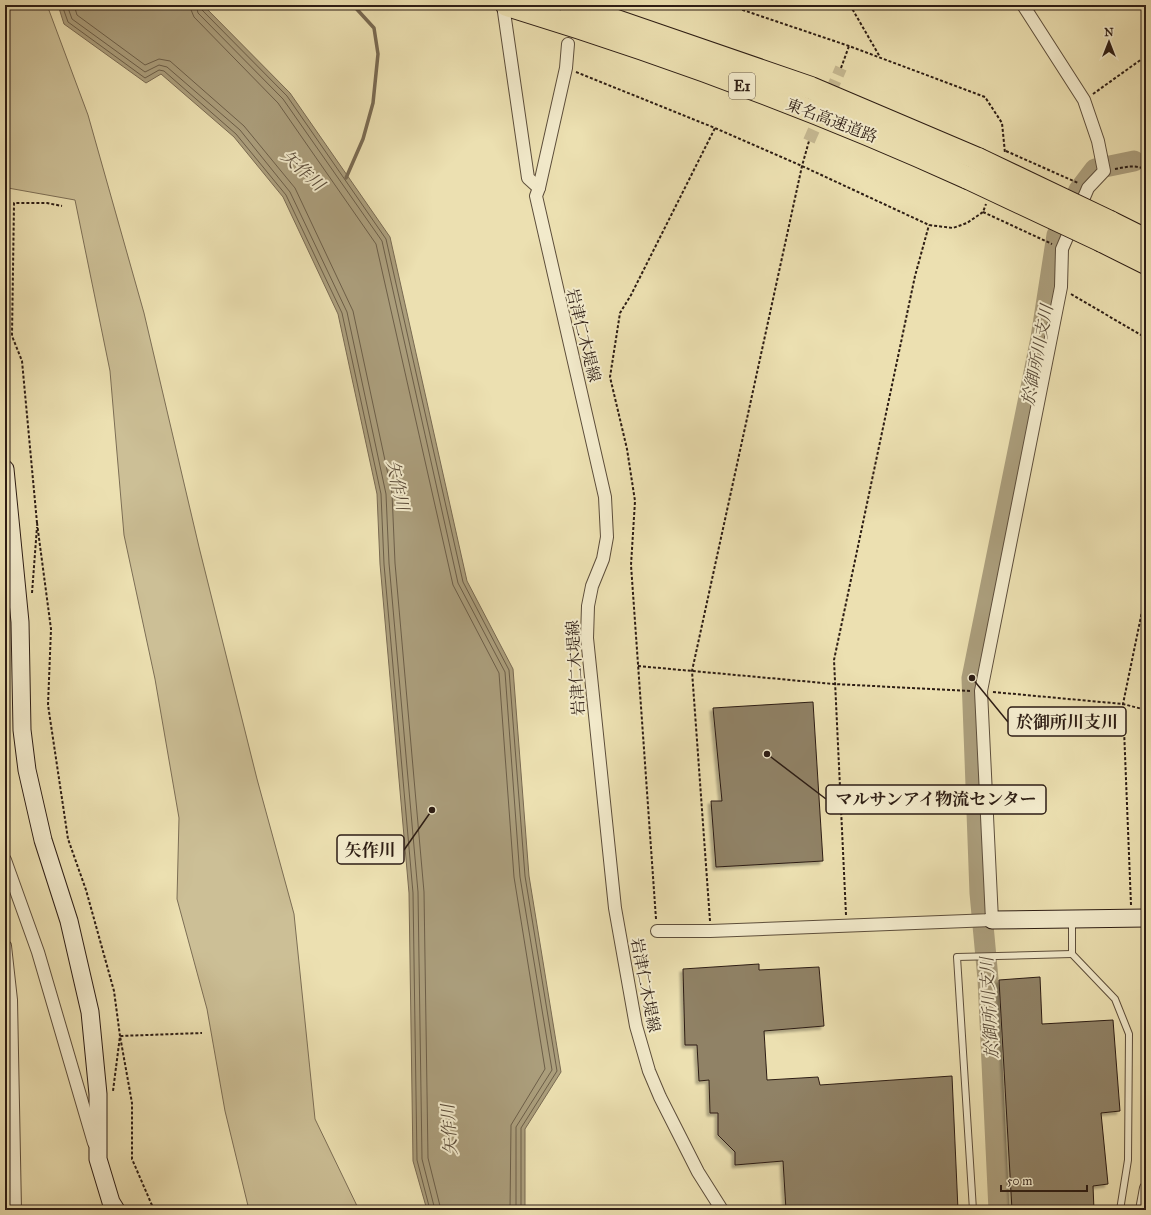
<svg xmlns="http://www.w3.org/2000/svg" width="1151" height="1215" font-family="'IM FELL Great Primer','Noto Serif JP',serif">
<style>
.green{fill:#ccbf96;stroke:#7c6e55}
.water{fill:#ab9e7c;stroke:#796a52}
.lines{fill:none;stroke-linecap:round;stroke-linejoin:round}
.shore{stroke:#6c5e48;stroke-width:1}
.stream{stroke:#796a52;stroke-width:3.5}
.river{stroke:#ab9e7c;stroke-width:21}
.building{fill:#908266;stroke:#2d1d14;filter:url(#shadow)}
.street-tunnel{stroke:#c6b992;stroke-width:12;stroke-dasharray:12 6;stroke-linecap:butt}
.lane-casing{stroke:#5d4e3b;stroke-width:8}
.street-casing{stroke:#5d4e3b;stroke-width:14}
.secondary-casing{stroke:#2d1d14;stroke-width:19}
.highway-casing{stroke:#2d1d14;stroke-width:24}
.path{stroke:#2d1d14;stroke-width:2;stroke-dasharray:3 2;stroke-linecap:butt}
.lane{stroke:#f3ebcc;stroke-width:6}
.street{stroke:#f3ebcc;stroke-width:12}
.secondary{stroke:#f3ebcc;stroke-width:17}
.highway{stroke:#ece0b1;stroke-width:22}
.highway-bridge-casing{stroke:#2d1d14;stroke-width:24;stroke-linecap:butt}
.highway-bridge{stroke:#ece0b1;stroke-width:22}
.labels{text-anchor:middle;stroke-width:4;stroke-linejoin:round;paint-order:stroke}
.shield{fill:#f3ebcc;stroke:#685b4b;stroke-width:1}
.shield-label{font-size:15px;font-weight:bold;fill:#2d1d14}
.street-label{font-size:16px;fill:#2d1d14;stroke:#f3ebcc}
.water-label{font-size:17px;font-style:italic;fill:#594a38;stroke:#f3ebcc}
.leader{fill:none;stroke:#2d1d14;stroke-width:1.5}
.callout-dot{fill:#2d1d14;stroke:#f3ebcc;stroke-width:1.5}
.callout{fill:#f3ebcc;stroke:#2d1d14;stroke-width:1.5}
.callout-label{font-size:17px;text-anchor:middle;font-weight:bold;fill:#2d1d14}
</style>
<defs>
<filter id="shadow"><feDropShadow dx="-3" dy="3" stdDeviation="1" flood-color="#0004"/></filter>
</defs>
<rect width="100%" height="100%" fill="#ece0b1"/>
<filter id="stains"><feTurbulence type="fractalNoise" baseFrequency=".005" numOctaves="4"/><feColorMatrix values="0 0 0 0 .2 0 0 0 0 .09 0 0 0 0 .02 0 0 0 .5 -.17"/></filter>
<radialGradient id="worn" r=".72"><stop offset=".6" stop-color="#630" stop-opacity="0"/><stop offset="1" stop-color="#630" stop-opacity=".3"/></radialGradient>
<!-- green -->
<polygon class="green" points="5,5 47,5 88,115 144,313 199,547 257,779 294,914 315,1119 359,1210 249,1210 225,1111 207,1009 177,899 179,818 155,679 124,535 110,371 75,200 8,188 5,142"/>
<!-- water -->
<polygon class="water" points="58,5 203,5 290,93 390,237 467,581 513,669 529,876 561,1072 525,1129 525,1210 427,1210 413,1161 409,893 380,564 377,494 338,314 283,197 234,137 161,74 146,83 64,24"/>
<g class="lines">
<!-- shore -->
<g class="shore">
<polyline points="62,5 68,22 145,78 159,70 164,71 236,134 286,195 342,313 381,494 384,564 413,893 417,1160 430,1210"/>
<polyline points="67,5 72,19 145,72 159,65 167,67 240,130 290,192 347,312 386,494 389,563 418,892 422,1159 435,1210"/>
<polyline points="74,5 77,15 145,65 159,59 170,61 244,126 295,188 353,311 392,493 395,563 424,892 428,1158 441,1210"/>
<polyline points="189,5 194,17 278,103 376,244 453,585 499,673 514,877 545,1069 511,1125 510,1210"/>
<polyline points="196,5 198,13 283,99 382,241 458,583 505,672 520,877 552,1070 516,1127 516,1210"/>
<polyline points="201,5 202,10 287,96 386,239 463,582 509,670 525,876 557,1071 521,1128 521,1210"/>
</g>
<!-- stream -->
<g class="stream">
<polyline points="1134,161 1146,153"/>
<polyline points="346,178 363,139 373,103 378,54 374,28 353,5"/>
</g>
<!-- river -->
<polyline class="river" points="999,1210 988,979 980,893 972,678 1041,338 1057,235 1079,190 1095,169 1134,161"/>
</g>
<!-- building -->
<g class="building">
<polygon points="813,702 823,861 716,867 711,801 722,801 713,708"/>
<polygon points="759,964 759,970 819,967 824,1026 764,1031 767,1080 818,1077 820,1085 952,1076 958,1210 786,1210 783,1161 735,1165 735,1152 718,1135 718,1113 710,1113 709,1080 699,1081 697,1045 685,1045 683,969"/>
<polygon points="1040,977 1042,1024 1113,1020 1120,1111 1101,1113 1108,1184 1093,1186 1094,1210 1012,1210 999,980"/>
</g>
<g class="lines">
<!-- street-tunnel -->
<polyline class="street-tunnel" points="809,141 841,68"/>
<defs>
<g id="lane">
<polyline points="1072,921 1072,954 1115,999 1129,1034 1128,1160 1120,1210"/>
<polyline points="973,1210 957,957 1072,954"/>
</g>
<g id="street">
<polyline points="503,5 528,178 539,188"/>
<polyline points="568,44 566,68 539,188 536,196 605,497 607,537 603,559 592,586 588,606 587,638 615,908 636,1026 649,1071 660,1097 698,1172 722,1210"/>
<polyline points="5,860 38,952 94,1143"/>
<polyline points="657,931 710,931 992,920 981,691 1061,287 1062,249 1088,188 1104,171 1098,141 1084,100 1023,5"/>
<polyline points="5,946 11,1000 15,1210"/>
<polyline points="1142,1210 1146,1188"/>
</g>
<g id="secondary">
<polyline points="5,469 20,622 22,730 27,770 43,840 69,921 90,1012 98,1094 98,1159 111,1202 116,1210"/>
<polyline points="992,920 1146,918"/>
</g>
<g id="highway">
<path d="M507,5C664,53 819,110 968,178"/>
<polyline points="570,5 811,88 978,159"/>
<polyline points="1110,222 1146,240"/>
<polyline points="1102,241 1146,263"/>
</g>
</defs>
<!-- lane casing -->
<use href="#lane" class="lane-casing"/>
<!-- street casing -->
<use href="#street" class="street-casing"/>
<!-- secondary casing -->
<use href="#secondary" class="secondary-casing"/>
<!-- highway casing -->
<use href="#highway" class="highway-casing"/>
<!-- path -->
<g class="path">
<polyline points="728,5 849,46 985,97 1002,123 1005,153"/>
<polyline points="850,5 880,57"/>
<polyline points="841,68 849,46"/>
<polyline points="576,72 715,128 802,166 929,225 953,228 967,223 983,212 986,204"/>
<polyline points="1093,94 1146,56"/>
<polyline points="1006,151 1078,183"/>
<path d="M1115,169C1126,167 1136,164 1146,170"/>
<polyline points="983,212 1052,244"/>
<polyline points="1071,294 1146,338"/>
<polyline points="37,523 51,629 48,705 68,839 86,890 114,991 120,1036 113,1091"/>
<polyline points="37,523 22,361 12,336 14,203 47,203 62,206"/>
<polyline points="32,593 37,527"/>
<polyline points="638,666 834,684 970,691"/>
<polyline points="993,692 1123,704 1146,710"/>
<polyline points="1131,905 1123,704 1146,592"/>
<polyline points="846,915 834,660 915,276 929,225"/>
<polyline points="656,919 631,565 635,501 627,449 610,377 620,313 631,295 715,128"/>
<polyline points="710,921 692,671 802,166 809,141"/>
<polyline points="154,1210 132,1159 132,1103 120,1036 202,1033"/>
</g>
<!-- lane -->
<use href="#lane" class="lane"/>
<!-- street -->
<use href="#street" class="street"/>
<!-- secondary -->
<use href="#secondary" class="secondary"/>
<!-- highway -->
<use href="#highway" class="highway"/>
<defs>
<g id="highway-bridge">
<polyline points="978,159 1110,222"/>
<polyline points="968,178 1102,241"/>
</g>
</defs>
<!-- highway-bridge casing -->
<use href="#highway-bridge" class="highway-bridge-casing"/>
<!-- highway-bridge -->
<use href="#highway-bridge" class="highway-bridge"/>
</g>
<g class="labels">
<!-- shield labels -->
<rect class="shield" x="729" y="73" width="26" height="26" rx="3"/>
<g class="shield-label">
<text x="742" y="91">E1</text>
</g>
<!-- street labels -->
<g class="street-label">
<text transform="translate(832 120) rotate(21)" y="6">東名高速道路</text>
<text transform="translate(584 335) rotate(76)" y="6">岩津仁木堤線</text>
<text transform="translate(575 668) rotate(-94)" y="6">岩津仁木堤線</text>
<text transform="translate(646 985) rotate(79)" y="6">岩津仁木堤線</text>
</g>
<!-- water labels -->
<g class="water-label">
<text transform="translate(303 170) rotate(42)" y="6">矢作川</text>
<text transform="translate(1037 355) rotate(-79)" y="6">於御所川支川</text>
<text transform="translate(398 485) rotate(78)" y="6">矢作川</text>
<text transform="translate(989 1008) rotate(-93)" y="6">於御所川支川</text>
<text transform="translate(449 1130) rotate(-94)" y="6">矢作川</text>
</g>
</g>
<!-- callouts -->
<path class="leader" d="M972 678L1008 722M767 754L826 799M432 810L404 850"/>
<g class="callout-dot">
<circle cx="972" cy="678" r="4"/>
<circle cx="767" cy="754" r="4"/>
<circle cx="432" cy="810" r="4"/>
</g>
<g class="callout">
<rect x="1008" y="707" width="118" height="29" rx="4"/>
<rect x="826" y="785" width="220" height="29" rx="4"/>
<rect x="337" y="835" width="67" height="29" rx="4"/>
</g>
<g class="callout-label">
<text x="1067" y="728">於御所川支川</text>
<text x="936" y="805">マルサンアイ物流センター</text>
<text x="370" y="856">矢作川</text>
</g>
<!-- margin -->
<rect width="1151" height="1215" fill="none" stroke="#ece0b1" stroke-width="20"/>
<rect x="6" y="6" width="1139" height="1203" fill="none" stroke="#2d1d14" stroke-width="2"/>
<rect x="10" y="10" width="1131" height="1195" fill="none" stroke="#2d1d14"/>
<!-- north arrow -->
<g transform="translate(1109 42)" stroke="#f3ebcc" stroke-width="3" paint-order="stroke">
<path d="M0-3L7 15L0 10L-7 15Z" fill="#2d1d14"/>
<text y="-6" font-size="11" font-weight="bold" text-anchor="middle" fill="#2d1d14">N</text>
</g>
<!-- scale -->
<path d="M1001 1185v6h86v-6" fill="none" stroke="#2d1d14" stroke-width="2"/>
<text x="1007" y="1185" font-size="12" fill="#2d1d14" stroke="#f3ebcc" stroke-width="3" paint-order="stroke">50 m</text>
<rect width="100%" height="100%" filter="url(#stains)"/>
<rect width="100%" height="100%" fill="url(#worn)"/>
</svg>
